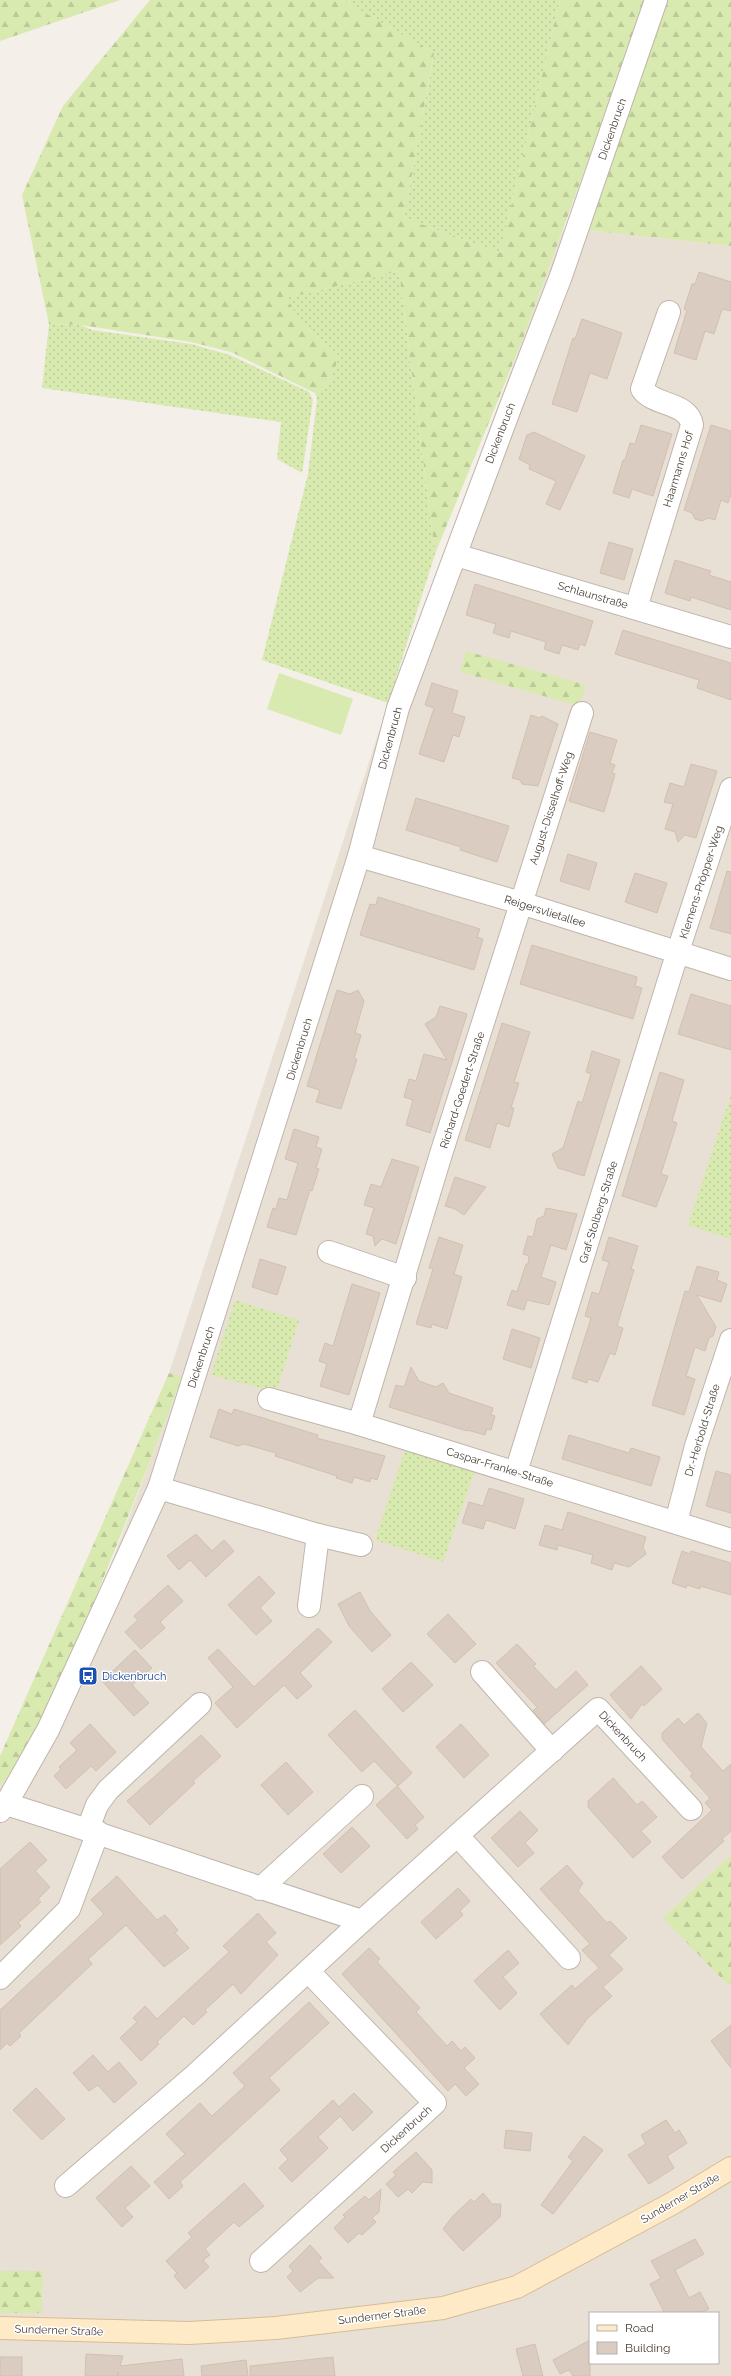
<svg xmlns="http://www.w3.org/2000/svg" width="731" height="2376" font-family="Raleway,sans-serif">
<style>
.residential{fill:#e9e0d5;fill-rule:evenodd}
.grass{fill:url(#grass-dots)}
.forest{fill:url(#forest-firs)}
.pitch{fill:#d8eaaf}
.building{fill:#daccc0;stroke:#d2c0af}
.lines{fill:none;stroke-linecap:round;stroke-linejoin:round}
.street-casing{stroke:#c0b5aa;stroke-width:24}
.secondary-casing{stroke:#d6bc96;stroke-width:24}
.street{stroke:#fff;stroke-width:22}
.secondary{stroke:#ffeac7;stroke-width:22}
.labels{text-anchor:middle;stroke-width:3;stroke-linejoin:round;paint-order:stroke}
.street-label{font-size:11px;fill:#483e36;stroke:#fff}
.transit-label{font-size:11px;fill:#164399;stroke:#fff;text-anchor:start}
</style>
<defs>
<pattern id="grass-dots" width="8" height="8" patternUnits="userSpaceOnUse"><rect width="8" height="8" fill="#d8eaaf"/><path d="M2 2h.1M6 6h.1" fill="none" stroke="#bbca97" stroke-width="1.8" stroke-linecap="round"/></pattern>
<pattern id="forest-firs" width="22" height="20" patternUnits="userSpaceOnUse"><rect width="22" height="20" fill="#d8eaaf"/><path d="M5 1l3.5 6h-7zM16 11l3.5 6h-7z" fill="#bbca97"/></pattern>
</defs>
<rect width="100%" height="100%" fill="#f4efe8"/>
<!-- residential -->
<path class="residential" d="M577,229L731,246V2376H0V1786L15,1767L98,1598L182,1378L169,1373L387,707L563,230ZM590,2313H718V2363H590Z"/>
<!-- grass -->
<g class="grass">
<polygon points="343,0 560,0 500,253 404,218 434,54"/>
<polygon points="399,271 435,554 388,703 262,660 308,474 317,399 315,393 329,385 339,356 301,323 286,298"/>
<polygon points="49,324 81,325 92,330 191,344 230,355 309,392 313,400 302,473 277,459 281,422 42,388"/>
<polygon points="731,1095 731,1239 688,1225"/>
<polygon points="235,1300 299,1320 276,1392 211,1375"/>
<polygon points="405,1450 475,1470 443,1562 375,1540"/>
</g>
<!-- forest -->
<g class="forest">
<polygon points="0,0 120,0 0,41"/>
<polygon points="150,0 343,0 434,53 404,218 500,253 560,0 647,0 522,341 435,554 399,271 287,298 301,323 339,356 329,385 315,393 231,352 191,342 81,325 49,324 22,195 63,106"/>
<polygon points="665,0 731,0 731,246 577,229"/>
<polygon points="466,651 586,685 579,706 460,672"/>
<path d="M169,1373L182,1377C156,1448 127,1519 99,1589C72,1656 47,1729 0,1786V1756Z"/>
<polygon points="731,1855 731,1982 728,1985 663,1918"/>
<polygon points="0,2271 43,2271 42,2313 0,2313"/>
</g>
<!-- pitch -->
<polygon class="pitch" points="279,673 353,699 341,735 267,709"/>
<!-- building -->
<g class="building">
<polygon points="699,272 731,282 731,311 722,309 714,334 705,331 696,360 674,353 687,310 684,309 692,284 695,284"/>
<polygon points="582,319 622,333 607,379 590,373 577,412 552,404 573,338 575,339"/>
<polygon points="641,425 672,434 653,496 632,489 629,498 613,493 623,460 625,460 630,443 635,444"/>
<polygon points="711,425 731,431 731,494 728,503 721,500 715,520 708,518 702,521 695,519 692,513 684,510"/>
<polygon points="534,432 585,456 560,510 546,504 556,481 529,469 530,465 519,459 527,435"/>
<polygon points="609,542 633,549 624,580 600,573"/>
<polygon points="675,560 711,571 709,575 731,582 731,610 691,597 690,601 665,593"/>
<polygon points="475,584 593,621 585,646 580,644 578,650 562,645 559,654 544,649 546,642 511,631 509,638 493,633 496,624 466,615"/>
<polygon points="623,630 731,663 731,700 697,688 699,680 615,654"/>
<polygon points="432,683 458,691 452,713 465,717 459,737 453,735 444,762 419,754 434,708 425,705"/>
<polygon points="531,715 539,718 542,716 558,724 538,786 522,784 520,780 512,778"/>
<polygon points="590,732 617,740 610,763 615,765 612,773 615,774 604,812 569,801"/>
<polygon points="691,764 717,771 696,838 685,835 678,842 675,832 665,829 673,804 664,802 670,783 684,787"/>
<polygon points="416,798 509,826 497,862 460,850 461,847 406,830"/>
<polygon points="568,854 597,863 589,890 560,881"/>
<polygon points="727,871 731,872 731,934 710,928"/>
<polygon points="635,873 667,883 657,913 625,902"/>
<polygon points="378,897 480,929 477,937 483,939 474,970 360,935 370,904 376,905"/>
<polygon points="532,945 637,977 635,986 642,988 633,1019 520,984"/>
<polygon points="337,990 350,994 358,990 364,1001 355,1033 361,1035 354,1059 357,1059 341,1109 316,1102 320,1090 307,1086"/>
<polygon points="691,994 731,1006 731,1050 678,1034"/>
<polygon points="440,1006 467,1014 430,1133 406,1125 413,1100 404,1097 409,1079 416,1081 424,1054 447,1060 425,1024 436,1017"/>
<polygon points="502,1023 530,1032 514,1082 519,1083 511,1108 514,1108 509,1127 497,1123 490,1148 465,1140"/>
<polygon points="592,1051 620,1060 584,1176 558,1168 552,1154 563,1148 578,1101 582,1103 591,1074 586,1072"/>
<polygon points="660,1072 684,1080 672,1121 677,1123 661,1174 668,1176 656,1207 622,1196"/>
<polygon points="294,1129 319,1137 316,1147 322,1149 316,1168 319,1169 312,1191 310,1190 296,1235 267,1227 273,1208 276,1209 279,1198 287,1200 298,1163 285,1159"/>
<polygon points="392,1159 419,1167 396,1244 382,1239 375,1246 373,1236 366,1234 374,1208 364,1205 371,1184 381,1187"/>
<polygon points="455,1177 486,1187 464,1215 455,1209 445,1206"/>
<polygon points="546,1208 577,1214 566,1250 551,1245 541,1277 556,1282 549,1305 527,1300 524,1310 507,1305 512,1290 517,1292 526,1264 528,1264 529,1256 523,1254 528,1236 533,1237 537,1219 544,1216"/>
<polygon points="439,1237 463,1245 454,1274 462,1277 447,1329 432,1324 431,1328 416,1324 433,1269 429,1268"/>
<polygon points="609,1237 638,1246 631,1269 634,1270 617,1326 623,1328 615,1355 610,1353 598,1382 588,1379 587,1383 572,1378 591,1318 585,1316 592,1292 599,1294 609,1262 602,1260"/>
<polygon points="260,1259 286,1267 277,1295 252,1287"/>
<polygon points="697,1266 719,1272 717,1280 727,1284 721,1302 697,1295 716,1327 713,1336 709,1338 705,1351 695,1347 686,1376 695,1379 684,1415 652,1405 685,1291 689,1292"/>
<polygon points="352,1284 380,1293 349,1395 320,1386 327,1364 319,1361 325,1343 333,1346"/>
<polygon points="512,1329 540,1338 531,1368 503,1359"/>
<polygon points="411,1367 419,1381 436,1387 443,1383 449,1393 493,1408 491,1415 495,1416 491,1430 487,1429 485,1435 467,1430 467,1431 389,1407 396,1385 404,1387"/>
<polygon points="219,1409 232,1414 234,1409 318,1435 317,1438 385,1456 377,1480 371,1478 370,1482 354,1477 352,1483 336,1478 337,1476 275,1456 276,1453 244,1444 238,1446 210,1437"/>
<polygon points="569,1435 629,1453 631,1448 660,1457 651,1486 562,1459"/>
<polygon points="716,1471 731,1475 731,1513 706,1506"/>
<polygon points="489,1488 524,1499 515,1529 486,1520 483,1529 462,1523 469,1502 483,1506"/>
<polygon points="568,1512 646,1537 643,1547 646,1554 629,1567 614,1563 612,1570 591,1563 593,1555 558,1545 557,1550 539,1545 545,1525 562,1530"/>
<polygon points="196,1534 212,1551 224,1540 234,1551 206,1577 190,1560 179,1570 167,1556"/>
<polygon points="682,1551 690,1554 691,1551 731,1563 731,1595 700,1586 700,1589 687,1585 686,1588 672,1583"/>
<polygon points="259,1576 275,1593 260,1608 272,1621 256,1635 228,1605"/>
<polygon points="168,1585 183,1601 160,1622 165,1628 141,1649 125,1632 138,1620 134,1616"/>
<polygon points="360,1592 370,1611 391,1635 372,1652 349,1626 338,1604"/>
<polygon points="448,1614 476,1644 455,1663 427,1634"/>
<polygon points="318,1628 332,1642 300,1673 312,1686 297,1699 284,1685 237,1728 215,1703 233,1687 208,1658 218,1649 254,1687"/>
<polygon points="517,1644 536,1664 533,1666 556,1690 576,1671 588,1685 544,1724 533,1711 537,1707 496,1663"/>
<polygon points="135,1650 152,1668 132,1685 149,1703 134,1716 102,1681"/>
<polygon points="411,1662 433,1685 403,1712 382,1689"/>
<polygon points="641,1666 662,1689 644,1706 642,1704 631,1719 610,1695"/>
<polygon points="355,1710 412,1773 398,1786 374,1761 362,1772 328,1735"/>
<polygon points="698,1713 707,1723 701,1747 723,1771 731,1764 731,1831 722,1839 724,1841 682,1879 662,1857 712,1810 705,1803 710,1798 690,1776 693,1774 662,1739 662,1733 678,1718 684,1725"/>
<polygon points="90,1724 116,1752 96,1771 91,1766 66,1789 54,1776 61,1769 59,1767 77,1750 70,1743"/>
<polygon points="461,1724 489,1755 464,1778 436,1747"/>
<polygon points="201,1735 221,1756 193,1781 195,1783 150,1825 127,1801"/>
<polygon points="286,1762 313,1792 288,1815 261,1785"/>
<polygon points="613,1778 637,1805 642,1801 657,1817 641,1831 651,1842 633,1858 588,1807 588,1801"/>
<polygon points="397,1786 424,1817 415,1825 418,1829 407,1839 376,1805"/>
<polygon points="520,1811 538,1830 525,1843 534,1853 518,1867 491,1838"/>
<polygon points="352,1827 370,1846 341,1873 323,1854"/>
<polygon points="30,1842 47,1860 35,1871 50,1887 38,1899 41,1902 18,1923 21,1926 0,1945 0,1869"/>
<polygon points="567,1865 583,1883 578,1891 607,1923 610,1921 627,1938 609,1955 623,1969 603,1987 612,1996 587,2019 568,2045 540,2014 572,1985 575,1989 599,1968 582,1950 590,1944 540,1889"/>
<polygon points="117,1876 157,1920 165,1915 178,1930 175,1933 189,1948 164,1967 126,1925 88,1959 92,1964 19,2033 21,2036 10,2046 7,2043 0,2050 0,2010 104,1914 91,1900"/>
<polygon points="458,1888 470,1901 460,1911 463,1915 436,1939 421,1922"/>
<polygon points="258,1913 276,1933 266,1942 278,1955 241,1994 233,1984 205,2010 207,2012 193,2025 184,2016 157,2042 159,2044 141,2061 120,2038 137,2022 133,2018 145,2006 157,2019 229,1952 223,1946"/>
<polygon points="369,1948 380,1959 377,1962 420,2008 416,2012 447,2046 452,2041 461,2051 465,2047 475,2058 464,2068 479,2084 466,2096 455,2084 448,2091 342,1974"/>
<polygon points="508,1950 519,1963 503,1977 517,1993 500,2010 474,1981"/>
<polygon points="309,2002 329,2023 269,2078 280,2090 180,2182 183,2186 169,2199 154,2182 185,2154 166,2134 200,2103 212,2116 245,2086 233,2073"/>
<polygon points="731,2025 731,2068 711,2041"/>
<polygon points="93,2055 108,2072 119,2062 137,2083 114,2103 98,2085 89,2091 73,2073"/>
<polygon points="36,2088 65,2119 42,2140 13,2110"/>
<polygon points="354,2093 373,2112 353,2131 340,2116 318,2137 328,2148 292,2182 279,2168 288,2159 280,2150 333,2100 339,2107"/>
<polygon points="666,2120 675,2133 679,2130 687,2143 667,2156 674,2168 649,2184 628,2155 646,2144 641,2135"/>
<polygon points="506,2130 532,2133 530,2151 504,2148"/>
<polygon points="584,2136 603,2150 553,2214 541,2205 573,2161 568,2157"/>
<polygon points="416,2152 432,2170 432,2183 423,2182 412,2193 408,2189 398,2197 386,2184 396,2175 393,2172"/>
<polygon points="131,2166 150,2186 125,2208 133,2217 122,2227 96,2198"/>
<polygon points="244,2183 264,2206 239,2227 234,2222 205,2249 210,2255 203,2260 209,2267 185,2289 174,2276 177,2273 166,2261 192,2237 188,2233"/>
<polygon points="381,2189 379,2212 372,2218 376,2222 362,2235 359,2233 348,2243 334,2228 345,2217 343,2215 365,2196 369,2200"/>
<polygon points="483,2193 492,2204 501,2204 500,2217 463,2251 443,2229 453,2216 471,2199 474,2202"/>
<polygon points="695,2239 704,2254 675,2270 689,2298 700,2292 709,2309 700,2313 661,2313 664,2312 650,2284 661,2278 651,2261"/>
<polygon points="310,2245 322,2258 318,2261 334,2278 318,2278 300,2292 287,2277 293,2271 289,2266"/>
<polygon points="590,2340 590,2376 573,2376 569,2370 560,2374 553,2360"/>
<polygon points="535,2344 543,2376 523,2376 516,2349"/>
<polygon points="86,2354 123,2356 120,2366 182,2359 184,2376 118,2376 118,2372 117,2376 85,2376"/>
<rect x="0" y="2357" width="22" height="19"/>
<polygon points="333,2357 335,2376 250,2376 250,2366"/>
<polygon points="246,2360 248,2376 202,2376 201,2366"/>
</g>
<g class="lines">
<defs>
<g id="street">
<polyline points="456,555 731,637"/>
<path d="M636,608L692,425C689,402 653,406 642,389L669,312"/>
<polyline points="359,856 521,903 731,969"/>
<polyline points="329,1252 405,1278"/>
<polyline points="269,1399 359,1424 731,1540"/>
<polyline points="359,1424 441,1154 582,713"/>
<polyline points="516,1472 678,951 731,789"/>
<polyline points="159,1488 318,1535 361,1545"/>
<polyline points="676,1522 696,1446 731,1340"/>
<polyline points="309,1606 318,1535"/>
<polyline points="482,1672 552,1751"/>
<path d="M6,1804C126,1841 243,1883 362,1921L598,1709L691,1809"/>
<polyline points="0,1811 6,1804 48,1730 159,1488 359,856 398,708 512,403 561,276 656,0"/>
<polyline points="88,1829 97,1805 108,1790 200,1704"/>
<polyline points="458,1836 569,1958"/>
<polyline points="260,1889 362,1796"/>
<polyline points="0,1978 69,1909 98,1832"/>
<polyline points="66,2186 195,2075 362,1921"/>
<polyline points="261,2261 435,2103 309,1972"/>
</g>
<polyline id="secondary" points="0,2328 189,2333 276,2328 443,2308 517,2287 673,2203 731,2168"/>
</defs>
<!-- street casing -->
<use href="#street" class="street-casing"/>
<!-- secondary casing -->
<use href="#secondary" class="secondary-casing"/>
<!-- street -->
<use href="#street" class="street"/>
<!-- secondary -->
<use href="#secondary" class="secondary"/>
</g>
<!-- icons -->
<defs>
<symbol id="bus-square" viewBox="-11 -11 22 22"><rect x="-9" y="-9" width="18" height="18" rx="4" fill="#1a4fb4" stroke="#fff"/><path d="M-5-6H5V4H4V6H2V4H-2V6H-4V4H-5ZM-3.5-4V0h7V-4ZM-3.5 1.2v1.5H-2V1.2ZM2 1.2v1.5H3.5V1.2Z" fill="#fff"/></symbol>
</defs>
<g fill-rule="evenodd">
<use href="#bus-square" x="77" y="1665" width="22" height="22"/>
</g>
<g class="labels">
<!-- street labels -->
<g class="street-label">
<text transform="translate(612 129) rotate(-71)" y="4">Dickenbruch</text>
<text transform="translate(500 433) rotate(-69)" y="4">Dickenbruch</text>
<text transform="translate(678 469) rotate(-73)" y="4">Haarmanns Hof</text>
<text transform="translate(593 595) rotate(16)" y="4">Schlaunstraße</text>
<text transform="translate(390 738) rotate(-75)" y="4">Dickenbruch</text>
<text transform="translate(551 808) rotate(-72)" y="4">August-Disselhoff-Weg</text>
<text transform="translate(701 882) rotate(-72)" y="4">Klemens-Pröpper-Weg</text>
<text transform="translate(545 911) rotate(17)" y="4">Reigersvlietallee</text>
<text transform="translate(299 1049) rotate(-73)" y="4">Dickenbruch</text>
<text transform="translate(462 1090) rotate(-72)" y="4">Richard-Goedert-Straße</text>
<text transform="translate(598 1212) rotate(-73)" y="4">Graf-Stolberg-Straße</text>
<text transform="translate(201 1357) rotate(-72)" y="4">Dickenbruch</text>
<text transform="translate(702 1430) rotate(-73)" y="4">Dr.-Herbold-Straße</text>
<text transform="translate(500 1467) rotate(17)" y="4">Caspar-Franke-Straße</text>
<text transform="translate(623 1736) rotate(47)" y="4">Dickenbruch</text>
<text transform="translate(406 2129) rotate(-42)" y="4">Dickenbruch</text>
<text transform="translate(680 2198) rotate(-30)" y="4">Sunderner Straße</text>
<text transform="translate(382 2315) rotate(-7)" y="4">Sunderner Straße</text>
<text transform="translate(59 2330) rotate(2)" y="4">Sunderner Straße</text>
</g>
<!-- transit labels -->
<g class="transit-label">
<text x="102" y="1680">Dickenbruch</text>
</g>
</g>
<!-- legend -->
<rect x="589" y="2312" width="130" height="52" fill="#ffffff" stroke="#b6b2af"/>
<rect x="597" y="2325" width="20" height="6" fill="#ffeac7" stroke="#b6b2af"/>
<text x="625" y="2332" font-size="12" fill="#483e36">Road</text>
<rect x="597" y="2342" width="20" height="12" fill="#daccc0" stroke="#b6b2af"/>
<text x="625" y="2352" font-size="12" fill="#483e36">Building</text>
</svg>
